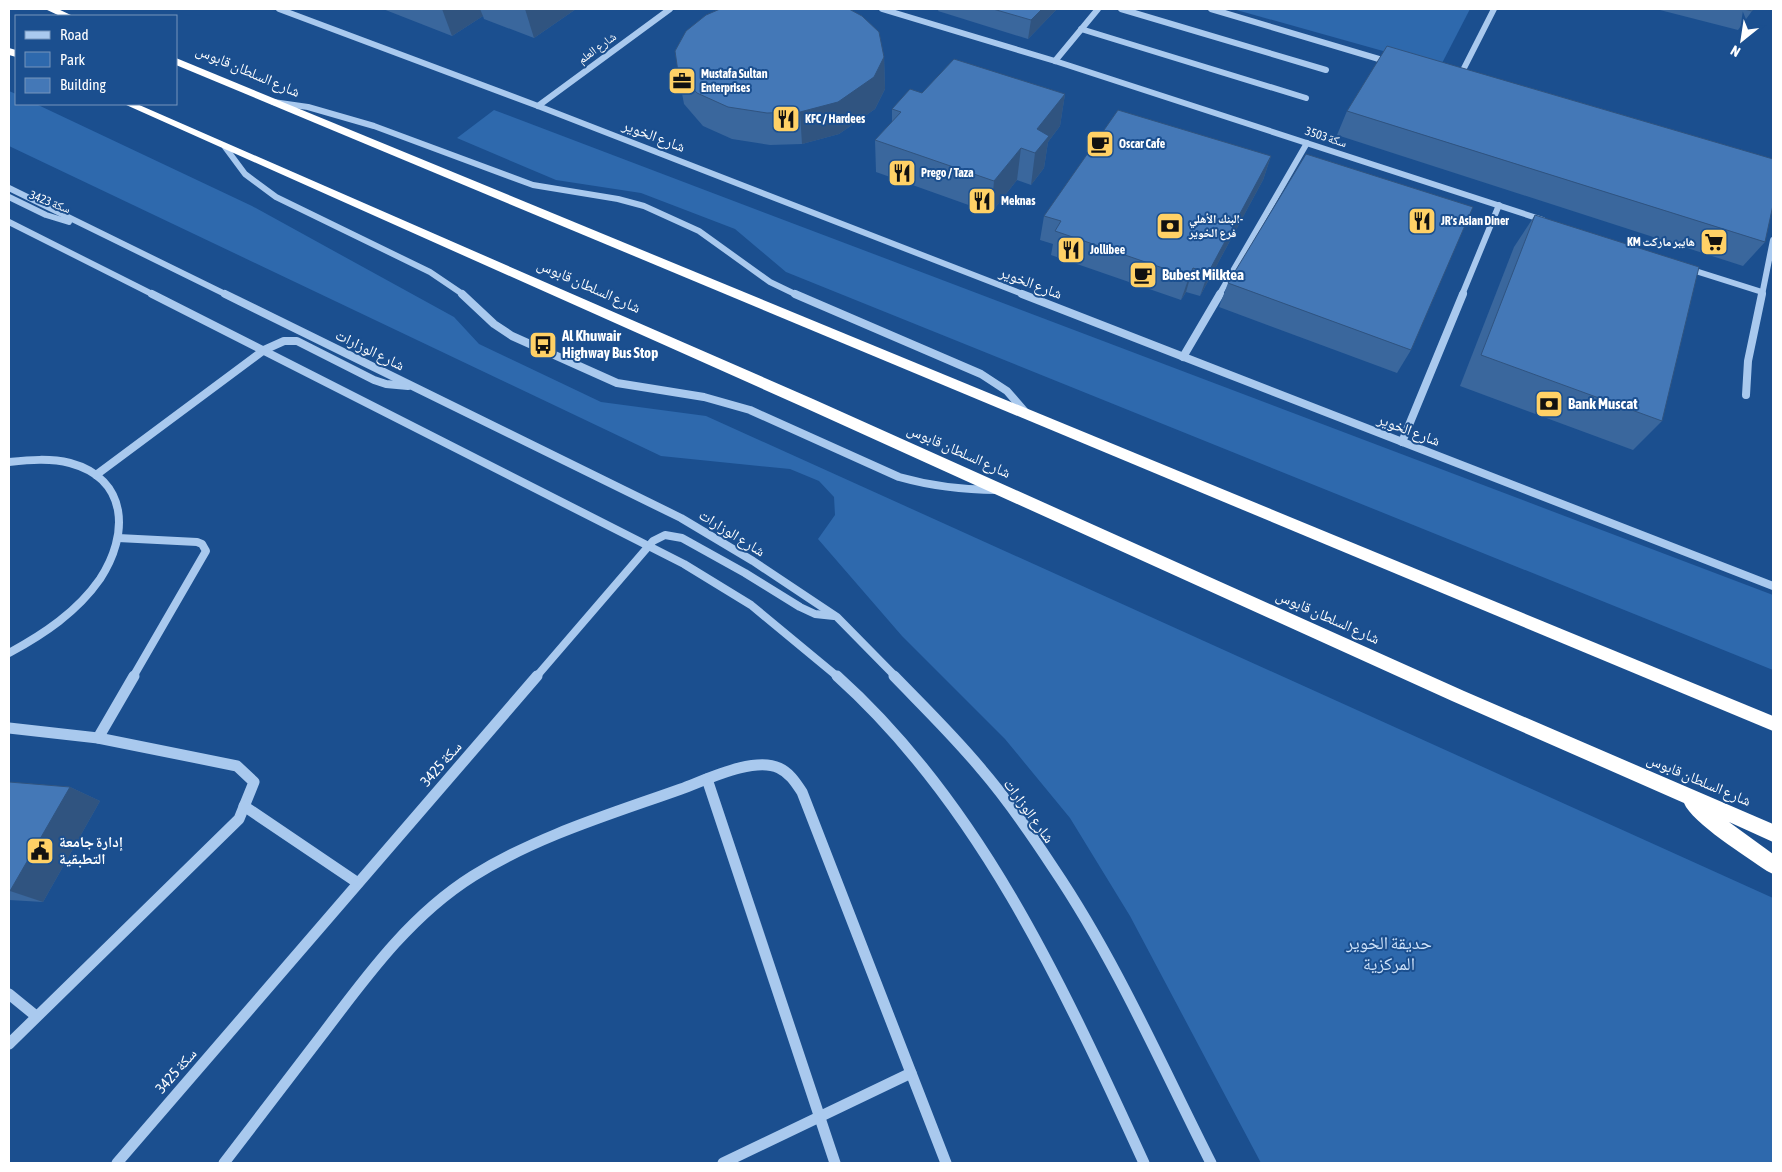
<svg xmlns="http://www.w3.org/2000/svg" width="1782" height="1172" font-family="'Asap Condensed','Noto Naskh Arabic',sans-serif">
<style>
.green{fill:#2e69ad}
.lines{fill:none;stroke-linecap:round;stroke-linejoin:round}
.minor-far2{stroke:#a9c9ee;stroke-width:6}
.minor-far1{stroke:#a9c9ee;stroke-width:8}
.minor{stroke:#a9c9ee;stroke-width:11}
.highway{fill:#fff;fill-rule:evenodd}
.wall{fill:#3a679d}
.shaded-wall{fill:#305480}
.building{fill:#4478b7;stroke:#305480}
.labels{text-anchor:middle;stroke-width:4;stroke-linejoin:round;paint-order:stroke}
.far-street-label{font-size:12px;fill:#fff;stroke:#1b4f8f}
.far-poi-label{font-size:12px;font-weight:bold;fill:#fff;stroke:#1b4f8f;text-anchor:start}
.street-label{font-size:15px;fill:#fff;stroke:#1b4f8f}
.poi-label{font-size:15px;font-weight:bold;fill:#fff;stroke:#1b4f8f;text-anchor:start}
.near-park-label{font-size:18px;fill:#cfe3fa;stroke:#1b4f8f}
</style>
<rect width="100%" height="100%" fill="#1b4f8f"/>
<!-- green -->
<g class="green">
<polygon points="1233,9 1470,9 1440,67"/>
<polygon points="9,91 16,94 16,104 36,104 252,206 454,317 479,344 601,402 706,416 1773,898 1773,1163 1261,1163 1130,916 1070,818 1005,739 902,636 818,539 835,515 834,497 819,481 790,469 661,456 9,146"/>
<polygon points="494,110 1773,595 1773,670 786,272 735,229 641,193 556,180 457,138"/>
</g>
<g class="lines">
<!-- minor-far2 -->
<g class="minor-far2">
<polyline points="279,9 538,106 1025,295"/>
<polyline points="882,9 1055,61 1543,220"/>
<polyline points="1121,9 1326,70"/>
<polyline points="1211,9 1389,62"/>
<polyline points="1081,29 1306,98"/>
<polyline points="1055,61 1098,9"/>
<polyline points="1459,78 1494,9"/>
<polyline points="273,102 308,107 374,126 533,185 618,199 644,206 699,231 770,282 797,295"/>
<polyline points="538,106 670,9"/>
<polyline points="225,147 245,174 276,197 430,272 464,295"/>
<polyline points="9,188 227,295"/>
<polyline points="9,197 46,215 69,222"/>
<polyline points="9,222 154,295"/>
<polyline points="1686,268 1762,292"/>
<polyline points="1219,295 1307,143"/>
<polyline points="1462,295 1499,205"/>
<polyline points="1762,295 1773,240"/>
</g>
<!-- minor-far1 -->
<g class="minor-far1">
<polyline points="152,294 684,564 751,605 838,677"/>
<polyline points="225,294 681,518 753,561 837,617 896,677"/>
<path d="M462,294L494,324L512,336L617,383L704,397L750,410L899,477C931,486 963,490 997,490"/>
<polyline points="795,294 981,374 1007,391 1027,414"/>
<polyline points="1022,294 1773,586"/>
<polyline points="1183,357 1220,294"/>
<polyline points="1746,395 1748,361 1762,294"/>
<polyline points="1402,442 1463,294"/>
<path d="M9,462C29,460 50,458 70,463C129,479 129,535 100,579C77,612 44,634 9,653"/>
<polyline points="96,475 264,350 284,341 297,341 374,380 386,384 408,386"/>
<polyline points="118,538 197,542 202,544 206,551 133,677"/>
<polyline points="536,677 653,541 665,535 682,538 745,573 800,607 815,614 834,616"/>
</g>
<!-- minor -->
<g class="minor">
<path d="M837,676C982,806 1064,989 1144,1163"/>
<path d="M894,676C924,707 955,737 982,770C1007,799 1033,837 1054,869C1116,961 1161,1064 1211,1163"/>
<polyline points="9,728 98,738 237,766 254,782 239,819 9,1044"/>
<polyline points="98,738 134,676"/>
<polyline points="707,779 835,1163"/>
<polyline points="244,806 358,883"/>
<polyline points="9,994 36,1016"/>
<polyline points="117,1163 537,676"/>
<path d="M224,1163C258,1119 291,1075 325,1031C368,974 411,915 473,876C537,836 611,814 681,789C706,780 754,756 779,768C790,773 796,783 802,792L946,1163"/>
<polyline points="723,1163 911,1073"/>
</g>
<!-- highway -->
<g class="highway">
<polygon points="45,9 58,9 73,16 60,16"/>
<polygon points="9,48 16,50 16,57 9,55"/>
<polygon points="176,58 1773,716 1773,731 176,65"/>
<path d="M124,104H137L813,399L1464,691L1773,824V842L1729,822L1773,854V874L1767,871C1747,857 1692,823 1684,803L1452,701L803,407Z"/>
</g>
</g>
<!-- wall -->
<g class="wall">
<polygon points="383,9 576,9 534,38 484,19 483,16 452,36"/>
<polygon points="939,9 1057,9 1028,39 938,11"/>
<polygon points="1656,9 1753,9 1752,11 1738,30"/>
<polygon points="884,57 885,89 875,109 839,134 802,144 770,145 732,139 703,126 684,104 678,72"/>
<polygon points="922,93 1065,94 1060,126 1048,142 1044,168 1031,185 1017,180 991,213 876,172 875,140 892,122 892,109"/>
<polygon points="1347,111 1765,242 1743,266 1337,135"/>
<polygon points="1271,156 1263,180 1200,296 1186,292 1181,300 1051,255 1053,244 1040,240 1044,216"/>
<polygon points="1535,215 1662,421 1633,450 1460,386 1514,247"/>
<polygon points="1228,283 1411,350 1397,373 1219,307"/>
<polygon points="9,782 70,787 100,801 43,902 9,900"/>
</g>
<!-- shaded-wall -->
<g class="shaded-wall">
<polygon points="442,9 480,9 483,16 452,36"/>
<polygon points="525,9 576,9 534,38"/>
<polygon points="1042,9 1057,9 1028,39 1031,20"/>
<polygon points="884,57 885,89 875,109 839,134 802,144 800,112"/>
<polygon points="1065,94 1060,126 1048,142 1044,168 1031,185 1035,153 1037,129"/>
<polygon points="1021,148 1017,180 991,213 994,181"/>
<polygon points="1271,156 1263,180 1200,296 1208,273"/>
<polygon points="1193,268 1186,292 1181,300 1189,277"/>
<polygon points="70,787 100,801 43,902 10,891"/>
</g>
<!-- building -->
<g class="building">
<polygon points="720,9 849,9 862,16 879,32 884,57 874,77 838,102 800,112 767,113 728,107 697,93 678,72 675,51 686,31 706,15"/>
<polygon points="993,9 1042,9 1031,20"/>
<polygon points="1744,9 1753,9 1752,11"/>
<polygon points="1387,46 1773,159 1773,205 1765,242 1347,111"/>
<polygon points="954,59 1065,94 1037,129 1049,136 1035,153 1021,148 994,181 875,140 901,112 892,109 910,89 922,93"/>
<polygon points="1118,110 1271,156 1208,273 1193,268 1189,277 1055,231 1061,221 1044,216"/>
<polygon points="1306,154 1473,207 1411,350 1228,283"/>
<polygon points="1535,215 1699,267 1662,421 1481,355"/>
<polygon points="9,782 70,787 10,891 9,891"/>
</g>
<!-- icons -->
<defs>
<symbol id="office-square" viewBox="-11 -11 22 22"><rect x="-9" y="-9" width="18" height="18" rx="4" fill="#ffd166" stroke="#1b4f8f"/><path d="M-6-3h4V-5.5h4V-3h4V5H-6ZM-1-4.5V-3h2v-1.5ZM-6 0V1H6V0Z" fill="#111"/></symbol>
<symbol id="restaurant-square" viewBox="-11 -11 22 22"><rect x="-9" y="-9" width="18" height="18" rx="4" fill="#ffd166" stroke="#1b4f8f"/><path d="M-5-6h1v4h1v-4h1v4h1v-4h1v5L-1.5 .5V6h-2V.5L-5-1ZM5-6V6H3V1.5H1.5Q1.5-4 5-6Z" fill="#111"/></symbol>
<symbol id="cafe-square" viewBox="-11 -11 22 22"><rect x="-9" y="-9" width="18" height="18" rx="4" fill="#ffd166" stroke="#1b4f8f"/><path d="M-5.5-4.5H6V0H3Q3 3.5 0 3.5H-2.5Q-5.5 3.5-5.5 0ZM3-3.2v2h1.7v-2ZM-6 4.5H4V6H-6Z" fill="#111"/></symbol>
<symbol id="bank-square" viewBox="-11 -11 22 22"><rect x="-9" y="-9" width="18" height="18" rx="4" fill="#ffd166" stroke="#1b4f8f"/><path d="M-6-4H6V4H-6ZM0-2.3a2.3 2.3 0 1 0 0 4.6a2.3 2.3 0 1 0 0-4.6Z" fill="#111"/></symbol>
<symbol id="supermarket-square" viewBox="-11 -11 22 22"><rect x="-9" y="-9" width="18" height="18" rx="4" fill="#ffd166" stroke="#1b4f8f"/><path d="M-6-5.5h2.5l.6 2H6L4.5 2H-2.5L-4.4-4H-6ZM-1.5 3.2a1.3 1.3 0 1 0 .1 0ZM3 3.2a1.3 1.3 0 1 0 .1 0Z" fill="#111"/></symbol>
<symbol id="bus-square" viewBox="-11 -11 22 22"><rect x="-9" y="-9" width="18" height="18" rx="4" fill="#ffd166" stroke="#1b4f8f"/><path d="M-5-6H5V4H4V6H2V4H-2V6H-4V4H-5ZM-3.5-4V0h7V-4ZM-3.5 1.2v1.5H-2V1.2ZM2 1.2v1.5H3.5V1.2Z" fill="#111"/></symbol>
<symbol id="civic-square" viewBox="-11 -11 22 22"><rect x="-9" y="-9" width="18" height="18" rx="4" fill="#ffd166" stroke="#1b4f8f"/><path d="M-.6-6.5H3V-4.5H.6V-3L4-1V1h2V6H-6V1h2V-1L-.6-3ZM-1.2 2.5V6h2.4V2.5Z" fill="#111"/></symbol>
</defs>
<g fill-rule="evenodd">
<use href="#office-square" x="666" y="65" width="32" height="32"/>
<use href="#restaurant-square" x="770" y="103" width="32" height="32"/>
<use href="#cafe-square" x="1084" y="128" width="32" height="32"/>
<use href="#restaurant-square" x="886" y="157" width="32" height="32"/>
<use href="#restaurant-square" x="966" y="185" width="32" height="32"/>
<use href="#restaurant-square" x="1406" y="205" width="32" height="32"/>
<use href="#bank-square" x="1154" y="210" width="32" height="32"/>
<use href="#supermarket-square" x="1698" y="226" width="32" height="32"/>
<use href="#restaurant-square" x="1055" y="234" width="32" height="32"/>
<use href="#cafe-square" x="1127" y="259" width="32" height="32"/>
<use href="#bus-square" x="527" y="329" width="32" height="32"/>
<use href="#bank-square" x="1533" y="388" width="32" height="32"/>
<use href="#civic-square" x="24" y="835" width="32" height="32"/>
</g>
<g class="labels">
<!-- far-street labels -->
<g class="far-street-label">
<text transform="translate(597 48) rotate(-36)" y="4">شارع العلم</text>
<text transform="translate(1326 137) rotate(18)" y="4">سكة 3503</text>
<text transform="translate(50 202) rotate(21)" y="4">سكة 3423</text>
</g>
<!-- far-poi labels -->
<g class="far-poi-label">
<text x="701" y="78">Mustafa Sultan<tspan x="701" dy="14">Enterprises</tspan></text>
<text x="805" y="123">KFC / Hardees</text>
<text x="1119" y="148">Oscar Cafe</text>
<text x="921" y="177">Prego / Taza</text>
<text x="1001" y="205">Meknas</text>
<text x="1189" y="223">البنك الأهلي-<tspan x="1189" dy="14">فرع الخوير</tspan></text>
<text x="1441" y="225">JR's Asian Diner</text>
<text x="1695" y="246" text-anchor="end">KM هايبر ماركت</text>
<text x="1090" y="254">Jollibee</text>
</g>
<!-- street labels -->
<g class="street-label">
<text transform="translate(248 71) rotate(23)" y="5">شارع السلطان قابوس</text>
<text transform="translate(654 136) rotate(21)" y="5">شارع الخوير</text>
<text transform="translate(1031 283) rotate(21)" y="5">شارع الخوير</text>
<text transform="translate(589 286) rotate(24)" y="5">شارع السلطان قابوس</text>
<text transform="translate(370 350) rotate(26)" y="5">شارع الوزارات</text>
<text transform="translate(1409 430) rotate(21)" y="5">شارع الخوير</text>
<text transform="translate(959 451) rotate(24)" y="5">شارع السلطان قابوس</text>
<text transform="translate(732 533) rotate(32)" y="5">شارع الوزارات</text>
<text transform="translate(1328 617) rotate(24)" y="5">شارع السلطان قابوس</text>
<text transform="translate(441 764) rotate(-49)" y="5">سكة 3425</text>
<text transform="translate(1699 780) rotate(23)" y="5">شارع السلطان قابوس</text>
<text transform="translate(1029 811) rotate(54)" y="5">شارع الوزارات</text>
<text transform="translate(176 1071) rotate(-49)" y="5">سكة 3425</text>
</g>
<!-- poi labels -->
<g class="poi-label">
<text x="1162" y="280">Bubest Milktea</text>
<text x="562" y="341">Al Khuwair<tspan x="562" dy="17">Highway Bus Stop</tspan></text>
<text x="1568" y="409">Bank Muscat</text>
<text x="59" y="847">إدارة جامعة<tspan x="59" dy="17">التطبقية</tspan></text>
</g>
<!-- near-park labels -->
<g class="near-park-label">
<text x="1389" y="949">حديقة الخوير<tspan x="1389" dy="21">المركزية</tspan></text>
</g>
</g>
<!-- border -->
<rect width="1782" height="1172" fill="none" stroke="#ffffff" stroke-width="20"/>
<!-- legend -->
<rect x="15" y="15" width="162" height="90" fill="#1b4f8f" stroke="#7695bc"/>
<rect x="25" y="31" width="25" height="8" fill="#a9c9ee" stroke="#7695bc"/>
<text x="60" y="40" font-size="15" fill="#ffffff">Road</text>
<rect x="25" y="52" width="25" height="15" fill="#2e69ad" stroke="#7695bc"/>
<text x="60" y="65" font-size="15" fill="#ffffff">Park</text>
<rect x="25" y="78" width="25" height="15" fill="#4478b7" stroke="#7695bc"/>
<text x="60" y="90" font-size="15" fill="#ffffff">Building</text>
<!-- north arrow -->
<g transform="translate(1742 40) rotate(210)" stroke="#1b4f8f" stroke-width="4" paint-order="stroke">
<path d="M0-4L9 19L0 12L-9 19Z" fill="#ffffff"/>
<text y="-8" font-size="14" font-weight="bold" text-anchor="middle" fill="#ffffff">N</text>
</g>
</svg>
